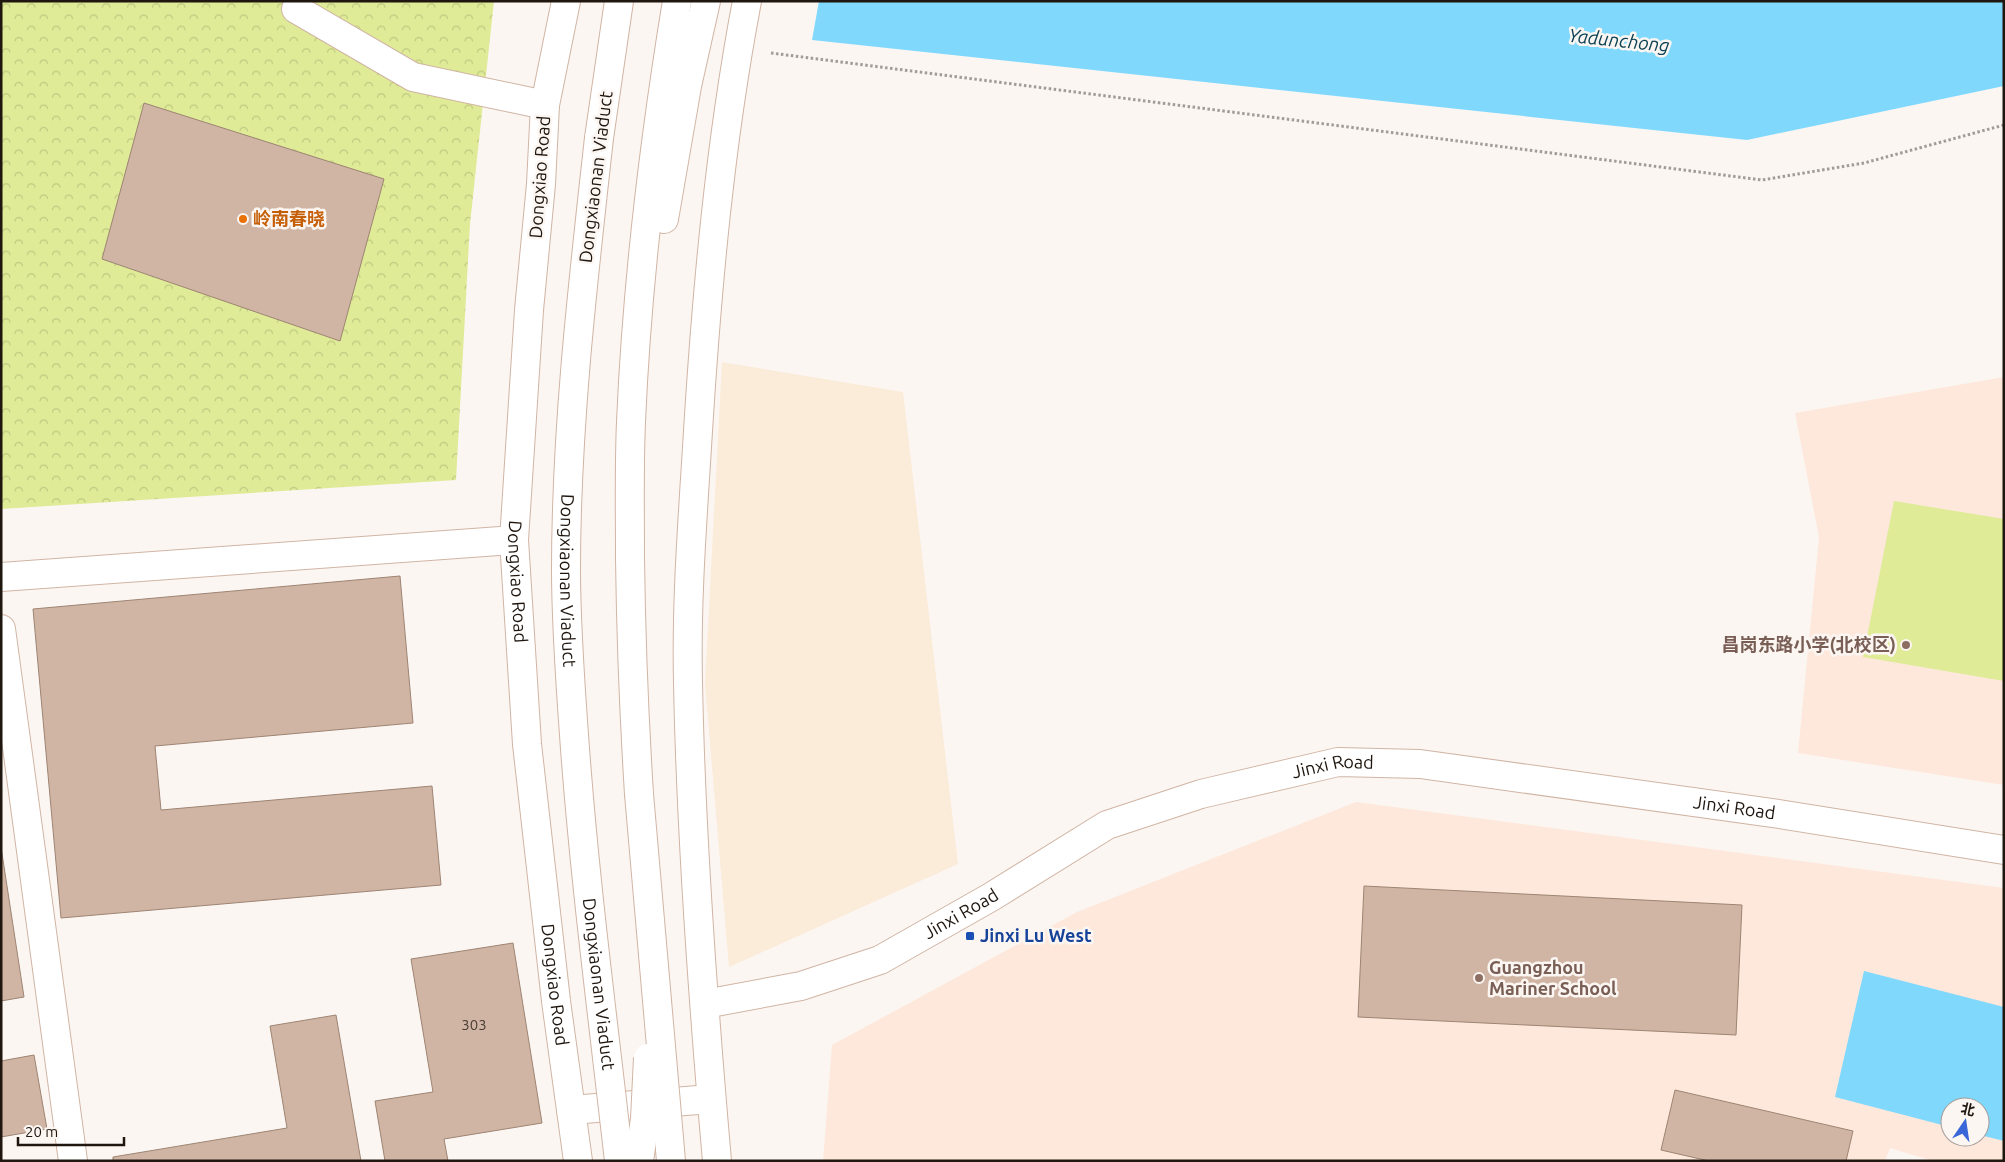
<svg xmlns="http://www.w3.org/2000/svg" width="2005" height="1162" font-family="Ubuntu,'Noto Sans SC',sans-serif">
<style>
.commercial{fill:#fbebd9}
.built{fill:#fde8db;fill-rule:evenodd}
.park{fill:url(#park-crowns)}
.pitch{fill:#dfeb97}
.water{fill:#80d9fd}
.building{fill:#d0b5a4;stroke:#9d8473}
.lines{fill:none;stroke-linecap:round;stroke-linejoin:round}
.minor-casing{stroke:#d0b5a4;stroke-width:30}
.major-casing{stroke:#d0b5a4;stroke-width:30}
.highway-casing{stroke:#d0b5a4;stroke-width:30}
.path{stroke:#a29b96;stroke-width:3;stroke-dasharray:2.5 2.5;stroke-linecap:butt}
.minor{stroke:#fff;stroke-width:28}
.major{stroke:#fff;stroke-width:28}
.highway{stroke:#fff;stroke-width:28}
.highway-bridge-casing{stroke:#d0b5a4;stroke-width:30;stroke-linecap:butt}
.highway-bridge{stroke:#fff;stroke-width:28}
.food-dot{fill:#e8710a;stroke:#fcf6f3;stroke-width:2}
.education-dot{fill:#8d6e63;stroke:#fcf6f3;stroke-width:2}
.transit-dot{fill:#1a4fb4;stroke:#fcf6f3;stroke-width:2}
.labels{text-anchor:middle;stroke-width:5;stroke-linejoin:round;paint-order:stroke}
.number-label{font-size:15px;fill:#4b3e34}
.street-label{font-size:18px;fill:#1f160f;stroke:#fcf6f3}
.food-label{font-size:18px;font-weight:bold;fill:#c56008;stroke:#fcf6f3;text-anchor:start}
.education-label{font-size:18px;font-weight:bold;fill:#785e54;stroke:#fcf6f3;text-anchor:end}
.transit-label{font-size:18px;font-weight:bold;fill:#164399;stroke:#fcf6f3;text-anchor:start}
.water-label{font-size:19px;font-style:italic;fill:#0e4355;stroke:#fcf6f3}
</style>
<defs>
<pattern id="park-crowns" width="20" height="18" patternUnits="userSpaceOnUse" patternTransform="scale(1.25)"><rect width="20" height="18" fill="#dfeb97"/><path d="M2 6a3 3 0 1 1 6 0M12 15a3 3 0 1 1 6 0" fill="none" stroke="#bfc981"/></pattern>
</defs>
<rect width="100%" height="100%" fill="#fcf6f3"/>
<!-- commercial -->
<polygon class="commercial" points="722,362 903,392 958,864 729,967 705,684"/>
<!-- built -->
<g class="built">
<polygon points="2004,377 2004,785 1798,753 1819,537 1795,413"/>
<path d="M1356,802L2004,888V1161H1933L1890,1148L1885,1161H823L832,1045L1077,912ZM1950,1107H1980V1137H1950Z"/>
</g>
<!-- park -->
<polygon class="park" points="1,1 494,1 470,224 456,480 1,509"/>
<!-- pitch -->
<polygon class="pitch" points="1894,501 2004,519 2004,681 1863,657"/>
<!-- water -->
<g class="water">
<polygon points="819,1 2004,1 2004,86 1747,140 812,40"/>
<polygon points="1864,971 2004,1007 2004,1141 1980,1135 1980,1107 1950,1107 1950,1127 1835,1097"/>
</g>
<!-- building -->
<g class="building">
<polygon points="144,103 384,179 340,341 102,259"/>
<polygon points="400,576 413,723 155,746 161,810 432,786 441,885 61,918 33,609"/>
<polygon points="1,847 24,997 1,1001"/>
<polygon points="1364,886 1742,905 1736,1035 1358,1017"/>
<polygon points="513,943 542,1123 444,1139 448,1161 385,1161 375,1101 433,1092 411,959"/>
<polygon points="336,1015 361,1161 113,1161 113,1157 287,1128 270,1026"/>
<polygon points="34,1055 47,1129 1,1137 1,1061"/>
<polygon points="1675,1090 1853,1131 1846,1161 1709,1161 1661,1150"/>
</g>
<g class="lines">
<defs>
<g id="minor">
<polyline points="296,9 413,77 545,105"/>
<polyline points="1,577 514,540"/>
<polyline points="1,629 73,1161"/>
<path id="s1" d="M705,1004L801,986L880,960L991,897L1107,825L1201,794L1338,762L1420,764L1779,814L2004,850"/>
<polyline points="571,1110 711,1099"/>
</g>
<g id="major">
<path id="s2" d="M566,1L545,105L541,184L529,310L514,540L527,744L556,1001L578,1161"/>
<path d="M717,1161C703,1002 691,842 688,682C686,599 693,514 698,431C707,287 720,143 747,1"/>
</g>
<g id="highway">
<polyline points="599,138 619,1"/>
<polyline points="664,219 687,86 706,1"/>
<path d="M639,794C634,715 631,637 630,558C630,513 629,467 631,422C637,281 654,141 677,1"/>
</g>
</defs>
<!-- minor casing -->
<use href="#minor" class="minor-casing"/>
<!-- major casing -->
<use href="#major" class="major-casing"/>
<!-- highway casing -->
<use href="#highway" class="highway-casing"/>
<!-- path -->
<polyline class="path" points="771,53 1762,180 1864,163 2004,125"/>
<!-- minor -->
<use href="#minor" class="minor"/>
<!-- major -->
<use href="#major" class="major"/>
<!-- highway -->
<use href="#highway" class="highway"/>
<defs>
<g id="highway-bridge">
<path id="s3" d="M599,138C583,282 566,426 566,570C566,625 570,680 574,735C584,877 603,1019 619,1161"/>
<polyline points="639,794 671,1161"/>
<polyline points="639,1161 645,1119 648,1058"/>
</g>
</defs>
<!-- highway-bridge casing -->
<use href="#highway-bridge" class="highway-bridge-casing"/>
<!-- highway-bridge -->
<use href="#highway-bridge" class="highway-bridge"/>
</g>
<!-- markers -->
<circle class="food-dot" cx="243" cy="219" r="5"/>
<g class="education-dot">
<circle cx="1906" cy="645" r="5"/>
<circle cx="1479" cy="978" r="5"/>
</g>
<rect class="transit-dot" x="965" y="931" width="10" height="10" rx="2.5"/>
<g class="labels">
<!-- number labels -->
<g class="number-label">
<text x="474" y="1030">303</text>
</g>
<!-- street labels -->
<g class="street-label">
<text transform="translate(540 177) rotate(-86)" y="6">Dongxiao Road</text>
<text transform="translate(596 177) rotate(-83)" y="6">Dongxiaonan Viaduct</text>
<text dy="6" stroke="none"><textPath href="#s2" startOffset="584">Dongxiao Road</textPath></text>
<text dy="6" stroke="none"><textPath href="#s3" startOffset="444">Dongxiaonan Viaduct</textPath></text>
<text dy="6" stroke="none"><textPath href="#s1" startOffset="679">Jinxi Road</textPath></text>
<text dy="6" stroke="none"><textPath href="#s1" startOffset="1084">Jinxi Road</textPath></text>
<text dy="6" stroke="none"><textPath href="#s1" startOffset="274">Jinxi Road</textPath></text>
<text dy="6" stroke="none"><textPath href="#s2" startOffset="989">Dongxiao Road</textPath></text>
<text dy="6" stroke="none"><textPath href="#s3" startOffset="849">Dongxiaonan Viaduct</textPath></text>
</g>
<!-- food labels -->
<g class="food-label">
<text x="253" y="225">岭南春晓</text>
</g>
<!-- education labels -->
<g class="education-label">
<text x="1896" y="651">昌岗东路小学(北校区)</text>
<text x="1489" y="974" text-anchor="start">Guangzhou<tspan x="1489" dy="21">Mariner School</tspan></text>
</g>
<!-- transit labels -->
<g class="transit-label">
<text x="980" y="942">Jinxi Lu West</text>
</g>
<!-- water labels -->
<g class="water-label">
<text transform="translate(1619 40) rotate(6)" y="7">Yadunchong</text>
</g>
</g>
<!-- border -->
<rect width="2005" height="1162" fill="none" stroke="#1f160f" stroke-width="5"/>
<!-- north arrow -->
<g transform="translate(1965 1122) rotate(13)"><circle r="24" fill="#fcf6f3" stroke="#a49c98"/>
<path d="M0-4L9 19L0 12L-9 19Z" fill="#3a67d8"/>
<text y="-8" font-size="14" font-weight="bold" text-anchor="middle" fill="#1f160f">北</text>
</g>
<!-- scale -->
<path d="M18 1137v8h106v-8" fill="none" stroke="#1f160f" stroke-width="2.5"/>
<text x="25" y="1137" font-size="15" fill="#1f160f" stroke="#fcf6f3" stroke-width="4" paint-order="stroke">20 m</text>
</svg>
